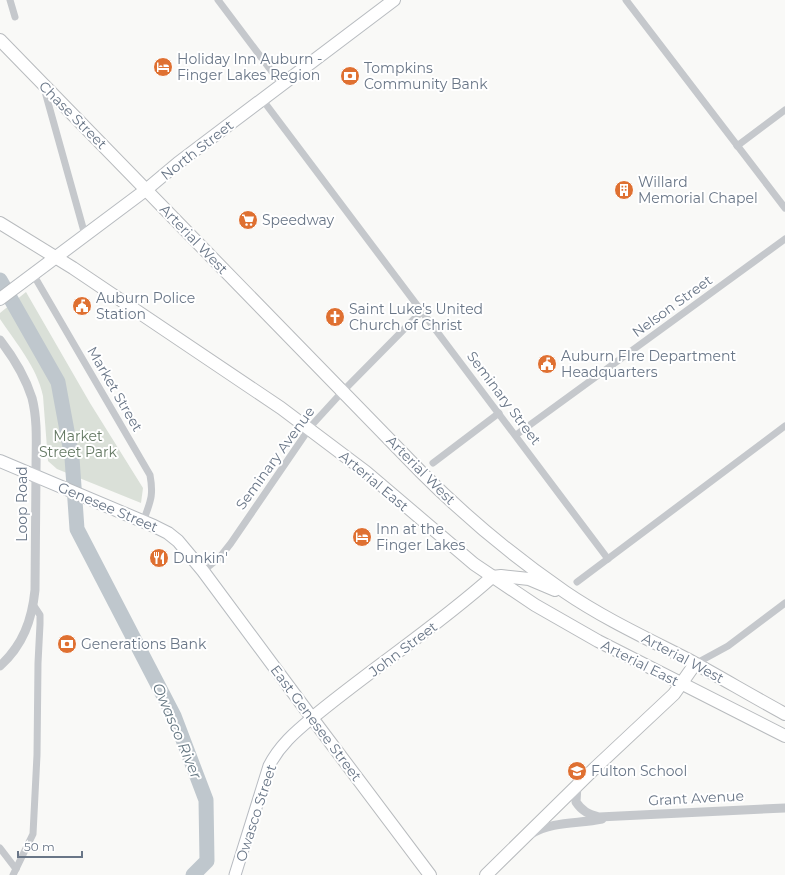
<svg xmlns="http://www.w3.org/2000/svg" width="785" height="875" font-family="Montserrat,sans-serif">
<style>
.green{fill:#dae0d8}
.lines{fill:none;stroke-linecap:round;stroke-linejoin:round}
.river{stroke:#bfc7cd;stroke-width:15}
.secondary-casing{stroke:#b7bbc1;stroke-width:13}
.primary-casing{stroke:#b8bcc0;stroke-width:14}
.trunk-casing{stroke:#b8bbbe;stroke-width:14}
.minor{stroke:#c5c8cc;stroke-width:7}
.tertiary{stroke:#c5c8cc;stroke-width:9}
.secondary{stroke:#fff;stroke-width:11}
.primary{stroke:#fff;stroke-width:12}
.trunk{stroke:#fff;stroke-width:12}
.labels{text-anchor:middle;stroke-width:4;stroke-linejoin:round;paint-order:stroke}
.poi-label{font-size:14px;fill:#697687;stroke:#fff;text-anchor:start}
.street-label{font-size:14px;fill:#697687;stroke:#fff}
.park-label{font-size:14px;fill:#657964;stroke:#fff}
.water-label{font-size:15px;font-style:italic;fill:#657782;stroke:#fff}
</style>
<rect width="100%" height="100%" fill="#f9f9f7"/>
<!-- green -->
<path class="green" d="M26,292L90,403L143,488L141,503L57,469L48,461L43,396C37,367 16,343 0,319V313Z"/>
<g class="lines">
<!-- river -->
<polyline class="river" points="0,280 58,382 72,458 77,529 174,716 206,800 207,861 193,875"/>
<defs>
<path id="secondary" d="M235,875L269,766C279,746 295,732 312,718"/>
<g id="primary">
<polyline points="0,299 147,189 178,163 394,0"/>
<polyline points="0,461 154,526 168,533 178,541 203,571 312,718"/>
</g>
<g id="trunk">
<path d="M0,40L421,472C465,516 514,557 565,592C603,618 646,638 687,659C720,677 752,696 785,714"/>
<polyline points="0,223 73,268 281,408 366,472 474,564 535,605 598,641 785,736"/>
<polyline points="492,577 501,576 529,579 555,590"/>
<path d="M430,875L312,718C371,669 435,628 492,577"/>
<polyline points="486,875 595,768 674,694 695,664"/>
</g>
</defs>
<!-- secondary casing -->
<use href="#secondary" class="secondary-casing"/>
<!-- primary casing -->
<use href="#primary" class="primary-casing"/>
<!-- trunk casing -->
<use href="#trunk" class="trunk-casing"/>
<!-- minor -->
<g class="minor">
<polyline points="10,0 15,17"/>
<polyline points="218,0 282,85"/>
<polyline points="626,0 785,208"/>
<polyline points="44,88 85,235"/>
<polyline points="262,99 608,559"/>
<polyline points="737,146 785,110"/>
<path d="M33,274L150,475C154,497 150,502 143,522"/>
<polyline points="516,435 785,239"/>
<polyline points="433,463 499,413"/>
<polyline points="203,571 220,557 231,543 311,426 343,391 422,311"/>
<polyline points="577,582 785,426"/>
<polyline points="695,664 728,646 785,603"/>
<polyline points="0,848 16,869"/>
<polyline points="13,875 33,834 37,755 38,663 40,624 40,615 34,606"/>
</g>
<!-- tertiary -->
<g class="tertiary">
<path d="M0,340C14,358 25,376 32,398C38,421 36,447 36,471C36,510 35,550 35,590C32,620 23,645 0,666"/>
<path d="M577,785L576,802C582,811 588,814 599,817L785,808"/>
<path d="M531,834C553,821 578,824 602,819"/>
</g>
<!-- secondary -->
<use href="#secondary" class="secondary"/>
<!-- primary -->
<use href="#primary" class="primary"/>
<!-- trunk -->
<use href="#trunk" class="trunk"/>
</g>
<!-- icons -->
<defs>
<symbol id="hotel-disc" viewBox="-11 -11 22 22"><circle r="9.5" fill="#df7031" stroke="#fff"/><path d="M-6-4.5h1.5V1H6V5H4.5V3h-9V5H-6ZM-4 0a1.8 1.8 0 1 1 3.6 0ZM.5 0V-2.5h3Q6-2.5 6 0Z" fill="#fff"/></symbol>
<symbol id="bank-disc" viewBox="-11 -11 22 22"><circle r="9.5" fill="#df7031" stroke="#fff"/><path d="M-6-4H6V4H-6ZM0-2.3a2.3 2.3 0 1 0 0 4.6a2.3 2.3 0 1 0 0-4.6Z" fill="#fff"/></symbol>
<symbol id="building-disc" viewBox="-11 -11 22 22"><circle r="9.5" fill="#df7031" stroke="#fff"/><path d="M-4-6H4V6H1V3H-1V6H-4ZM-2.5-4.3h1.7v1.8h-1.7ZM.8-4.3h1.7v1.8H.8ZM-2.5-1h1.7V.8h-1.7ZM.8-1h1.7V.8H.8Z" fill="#fff"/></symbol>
<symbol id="supermarket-disc" viewBox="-11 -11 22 22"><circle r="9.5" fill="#df7031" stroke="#fff"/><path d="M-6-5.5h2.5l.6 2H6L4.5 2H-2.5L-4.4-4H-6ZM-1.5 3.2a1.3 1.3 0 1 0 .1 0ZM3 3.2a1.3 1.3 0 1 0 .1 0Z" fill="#fff"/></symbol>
<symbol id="civic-disc" viewBox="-11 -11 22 22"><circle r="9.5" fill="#df7031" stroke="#fff"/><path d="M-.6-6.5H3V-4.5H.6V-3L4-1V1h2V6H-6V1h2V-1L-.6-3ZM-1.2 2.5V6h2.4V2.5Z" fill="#fff"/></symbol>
<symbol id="church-disc" viewBox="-11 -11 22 22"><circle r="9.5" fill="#df7031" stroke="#fff"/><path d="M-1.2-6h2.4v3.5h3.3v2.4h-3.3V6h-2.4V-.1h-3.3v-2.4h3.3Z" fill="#fff"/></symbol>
<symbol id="restaurant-disc" viewBox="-11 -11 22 22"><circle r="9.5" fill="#df7031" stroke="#fff"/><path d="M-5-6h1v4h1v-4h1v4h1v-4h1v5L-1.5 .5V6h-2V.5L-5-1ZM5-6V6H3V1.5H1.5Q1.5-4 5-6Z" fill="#fff"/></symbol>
<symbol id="school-disc" viewBox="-11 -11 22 22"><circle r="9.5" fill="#df7031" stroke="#fff"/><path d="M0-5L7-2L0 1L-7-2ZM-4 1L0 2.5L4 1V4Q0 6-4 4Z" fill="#fff"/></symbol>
</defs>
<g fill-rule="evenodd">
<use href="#hotel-disc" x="152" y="56" width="22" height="22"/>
<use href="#bank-disc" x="339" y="65" width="22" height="22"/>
<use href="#building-disc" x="613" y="179" width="22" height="22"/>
<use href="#supermarket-disc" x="237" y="209" width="22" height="22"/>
<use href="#civic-disc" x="71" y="295" width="22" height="22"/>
<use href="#church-disc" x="324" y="306" width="22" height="22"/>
<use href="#civic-disc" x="536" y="353" width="22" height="22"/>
<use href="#hotel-disc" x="351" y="526" width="22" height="22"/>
<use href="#restaurant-disc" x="148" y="547" width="22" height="22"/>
<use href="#bank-disc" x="56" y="633" width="22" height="22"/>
<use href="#school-disc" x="566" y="760" width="22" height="22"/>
</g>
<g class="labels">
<!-- poi labels -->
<g class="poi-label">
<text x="177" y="64">Holiday Inn Auburn -<tspan x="177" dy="16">Finger Lakes Region</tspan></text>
<text x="364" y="73">Tompkins<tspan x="364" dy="16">Community Bank</tspan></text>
<text x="638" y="187">Willard<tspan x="638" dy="16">Memorial Chapel</tspan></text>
<text x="262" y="225">Speedway</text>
<text x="96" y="303">Auburn Police<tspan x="96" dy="16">Station</tspan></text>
<text x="349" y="314">Saint Luke's United<tspan x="349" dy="16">Church of Christ</tspan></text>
<text x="561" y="361">Auburn FIre Department<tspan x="561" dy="16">Headquarters</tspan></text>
<text x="376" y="534">Inn at the<tspan x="376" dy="16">Finger Lakes</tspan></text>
<text x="173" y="563">Dunkin'</text>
<text x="81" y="649">Generations Bank</text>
<text x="591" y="776">Fulton School</text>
</g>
<!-- street labels -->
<g class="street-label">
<text transform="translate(73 115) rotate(45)" y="5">Chase Street</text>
<text transform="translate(197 150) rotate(-38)" y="5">North Street</text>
<text transform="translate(194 239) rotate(46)" y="5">Arterial West</text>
<text transform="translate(672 306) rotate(-36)" y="5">Nelson Street</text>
<text transform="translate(115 389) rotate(60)" y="5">Market Street</text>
<text transform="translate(504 398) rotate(53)" y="5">Seminary Street</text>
<text transform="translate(275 458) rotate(-54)" y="5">Seminary Avenue</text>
<text transform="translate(421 470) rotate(45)" y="5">Arterial West</text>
<text transform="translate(374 481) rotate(40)" y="5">Arterial East</text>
<text transform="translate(22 504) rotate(-90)" y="5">Loop Road</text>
<text transform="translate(108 507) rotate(23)" y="5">Genesee Street</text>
<text transform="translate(403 649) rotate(-37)" y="5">John Street</text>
<text transform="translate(683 658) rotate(28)" y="5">Arterial West</text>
<text transform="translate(640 663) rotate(27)" y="5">Arterial East</text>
<text transform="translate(316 723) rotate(53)" y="5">East Genesee Street</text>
<text transform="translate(696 798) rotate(-3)" y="5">Grant Avenue</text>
<text transform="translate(256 813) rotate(-72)" y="5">Owasco Street</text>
</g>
<!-- park labels -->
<g class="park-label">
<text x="78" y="441">Market<tspan x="78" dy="16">Street Park</tspan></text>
</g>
<!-- water labels -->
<g class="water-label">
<text transform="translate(177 731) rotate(67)" y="5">Owasco River</text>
</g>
</g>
<!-- scale -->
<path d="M18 851v6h64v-6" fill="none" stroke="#697687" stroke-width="2"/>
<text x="24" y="851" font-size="12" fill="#697687" stroke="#ffffff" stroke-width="3" paint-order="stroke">50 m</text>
</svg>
